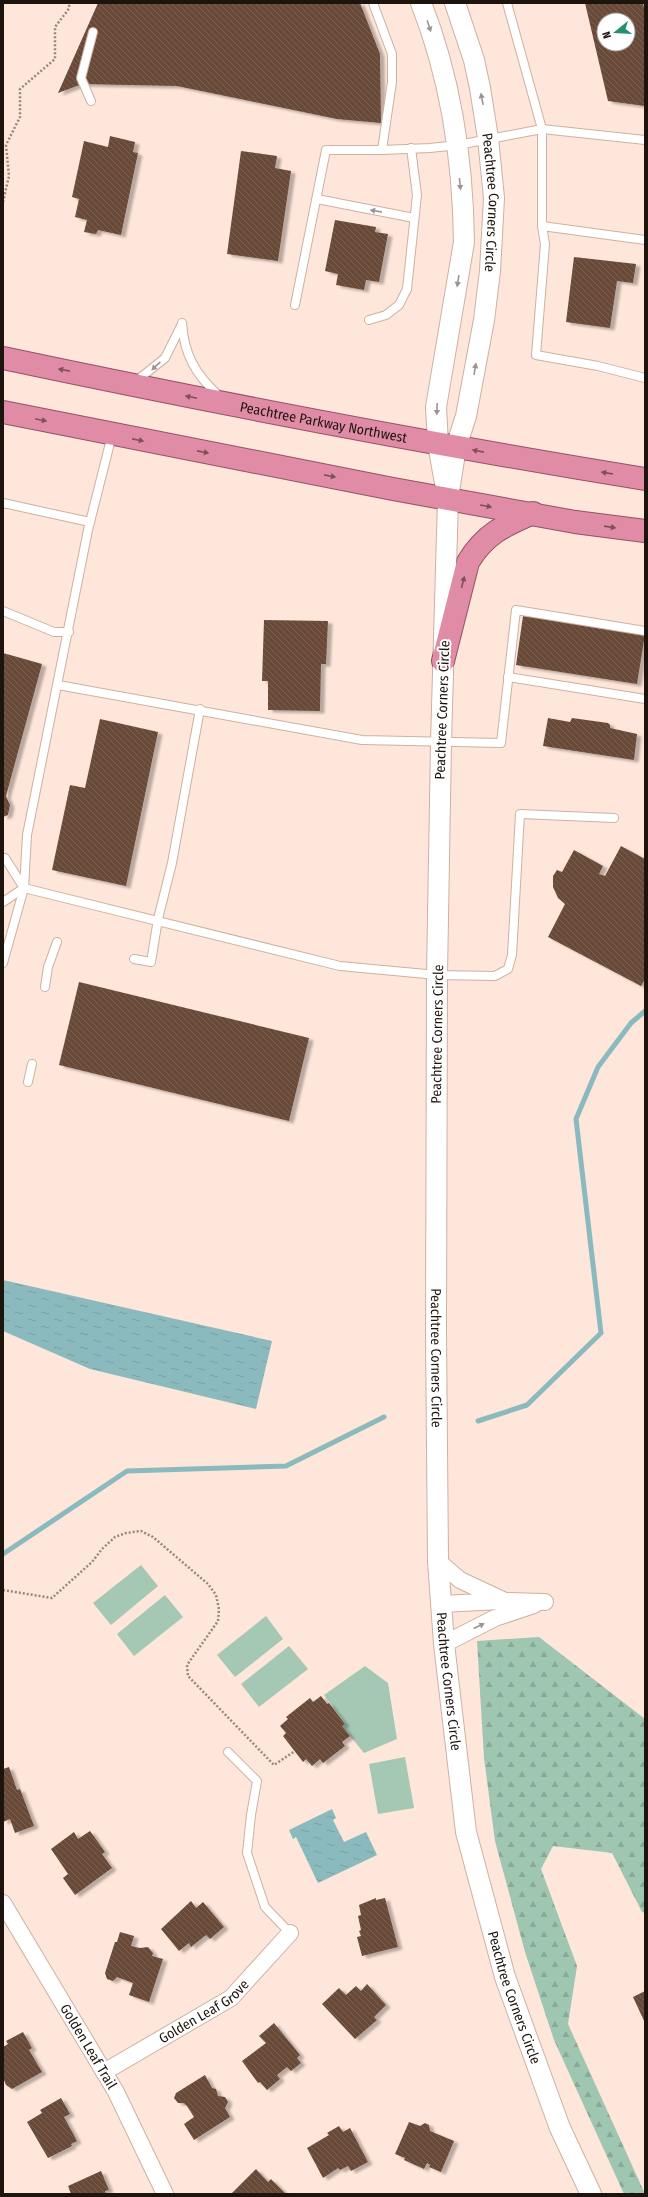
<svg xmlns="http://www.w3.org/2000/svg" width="648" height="2197" font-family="'Fira Sans Condensed',sans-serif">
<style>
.green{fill:#a4c8b4}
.forest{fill:url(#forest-firs)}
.water{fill:url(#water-ripples)}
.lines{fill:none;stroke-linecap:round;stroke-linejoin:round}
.stream{stroke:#8ababd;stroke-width:5}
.building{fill:url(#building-back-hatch);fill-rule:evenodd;filter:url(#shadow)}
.service-casing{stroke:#cdb1a2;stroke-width:10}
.minor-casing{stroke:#cdb1a2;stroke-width:18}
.tertiary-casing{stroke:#cdb1a2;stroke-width:22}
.trunk-casing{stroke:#975063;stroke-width:24}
.path{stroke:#98877d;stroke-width:2.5;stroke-dasharray:2 2;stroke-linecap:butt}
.service{stroke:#fff;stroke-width:8}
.minor{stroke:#fff;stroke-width:16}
.tertiary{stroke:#fff;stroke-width:20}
.trunk{stroke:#e08ca7;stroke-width:22}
.oneway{fill:#9a9593}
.oneway2{fill:#7f505a}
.labels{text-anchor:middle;stroke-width:4;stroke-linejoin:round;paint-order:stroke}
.street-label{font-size:14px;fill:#1e140e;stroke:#fff}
</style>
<defs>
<pattern id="forest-firs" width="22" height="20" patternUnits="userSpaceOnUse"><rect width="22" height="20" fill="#9fc6b1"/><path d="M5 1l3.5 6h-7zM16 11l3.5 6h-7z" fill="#88a997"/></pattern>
<pattern id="water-ripples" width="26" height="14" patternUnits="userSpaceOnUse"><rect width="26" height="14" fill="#8ababd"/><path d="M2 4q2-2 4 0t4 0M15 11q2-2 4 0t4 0" fill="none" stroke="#779fa1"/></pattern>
<pattern id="building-back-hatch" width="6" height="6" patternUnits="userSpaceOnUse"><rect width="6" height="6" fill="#694a38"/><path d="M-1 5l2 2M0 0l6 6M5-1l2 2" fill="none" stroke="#7a6051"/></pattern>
<filter id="shadow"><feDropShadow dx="4.5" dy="2.5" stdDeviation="1" flood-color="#0004"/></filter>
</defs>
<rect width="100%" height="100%" fill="#fee6da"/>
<!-- green -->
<g class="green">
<polygon points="141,1565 158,1586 111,1625 93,1603"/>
<polygon points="165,1595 183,1617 134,1656 117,1634"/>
<polygon points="266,1616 283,1639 235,1677 217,1655"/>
<polygon points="289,1646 308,1669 259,1707 241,1684"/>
<polygon points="365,1666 388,1683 397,1739 364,1753 342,1726 345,1723 324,1695"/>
<polygon points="405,1757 414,1808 378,1814 369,1764"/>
</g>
<!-- forest -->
<polygon class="forest" points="539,1637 645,1719 645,1913 642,1912 612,1853 553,1846 541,1869 577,1966 568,2024 645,2194 624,2194 554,2040 525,1952 495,1841 484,1758 477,1641"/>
<!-- water -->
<g class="water">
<polygon points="3,1280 272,1341 256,1409 90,1369 3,1331"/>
<polygon points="332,1809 336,1818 333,1820 344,1842 366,1832 377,1855 318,1883 296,1837 293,1839 289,1830"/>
</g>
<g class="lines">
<!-- stream -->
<g class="stream">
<polyline points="478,1421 527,1405 601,1333 576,1119 598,1067 631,1023 645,1011"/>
<polyline points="3,1554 127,1471 286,1466 384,1417"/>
</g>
</g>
<!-- building -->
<g class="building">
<polygon points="98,3 360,3 380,54 381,123 337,119 177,86 82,84 58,93"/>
<path d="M585,3H643L645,12V106L608,101ZM604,20H628V44H604Z"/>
<polygon points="110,136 135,142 133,152 138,153 121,235 98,230 96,234 84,232 87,220 75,217 79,199 72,197 84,141 108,147"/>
<polygon points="241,151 277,156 275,168 291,171 278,261 227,254"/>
<polygon points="335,220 376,227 375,232 388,234 379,282 366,280 364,290 336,285 338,274 325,271"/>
<polygon points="574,257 636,264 633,283 617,281 610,328 566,322"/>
<polygon points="523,616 645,634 637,684 516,665"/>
<polygon points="264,620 328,621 326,664 321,664 320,711 268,710 268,681 262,681"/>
<polygon points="3,653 42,664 6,796 10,805 8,815 3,817"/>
<polygon points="548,718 570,722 572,718 608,723 610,725 610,728 637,734 634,760 543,746"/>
<polygon points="100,719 158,732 126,886 52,870 70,785 85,788"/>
<polygon points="621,846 645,859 645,979 641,986 548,937 565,904 558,898 553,887 553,876 557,870 562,872 574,850 603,866 599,874 605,876"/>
<polygon points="79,982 309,1038 289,1121 59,1065"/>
<polygon points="321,1696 327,1704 329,1703 345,1724 342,1726 350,1736 342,1742 345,1746 323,1763 320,1759 312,1766 306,1759 303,1762 283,1736 286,1733 280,1726 288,1719 286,1717 310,1698 313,1702"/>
<polygon points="9,1767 17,1790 20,1789 34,1826 15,1833 10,1819 3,1822 3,1769"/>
<polygon points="90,1831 105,1852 102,1854 112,1868 75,1895 63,1878 68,1874 51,1849 74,1832 78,1839"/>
<polygon points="376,1898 376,1900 385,1898 398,1947 362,1956 357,1937 361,1936 359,1931 361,1930 358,1916 361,1915 359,1905"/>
<polygon points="191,1901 196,1908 203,1902 224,1927 210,1939 206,1935 191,1947 189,1943 179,1951 161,1929"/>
<polygon points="120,1932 134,1936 131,1946 140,1948 148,1947 153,1953 152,1956 163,1959 149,2002 129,1995 133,1983 117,1977 113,1981 107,1979 105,1973 115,1942 117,1942"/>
<polygon points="367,1984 386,2005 374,2017 377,2020 355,2039 322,2004 339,1988 346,1995 356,1986 361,1991"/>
<polygon points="645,1991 645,2023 633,1997"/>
<polygon points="274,2023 300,2055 297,2058 301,2063 291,2071 287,2067 277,2075 280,2079 267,2090 260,2082 258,2083 242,2061 266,2043 259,2036"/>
<polygon points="23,2032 32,2048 29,2050 42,2072 12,2089 6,2085 3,2078 3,2047 8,2044 6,2041"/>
<polygon points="205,2075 212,2088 216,2089 218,2096 225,2097 228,2102 225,2108 230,2117 194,2140 184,2124 194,2117 187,2106 184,2103 178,2103 174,2098 176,2093"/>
<polygon points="61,2098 70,2114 64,2117 77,2141 71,2144 72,2146 48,2158 27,2122 42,2113 40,2110"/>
<polygon points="409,2122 420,2126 425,2123 429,2125 430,2131 454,2141 441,2172 429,2167 430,2165 427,2163 424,2169 404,2160 405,2158 395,2154"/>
<polygon points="339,2126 343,2132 350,2128 368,2162 351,2171 348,2166 340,2170 338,2168 323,2178 307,2148 329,2135 327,2133"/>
<polygon points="256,2169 268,2182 271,2179 286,2194 231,2194"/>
<polygon points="101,2171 109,2190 105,2191 106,2194 71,2194 68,2186"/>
</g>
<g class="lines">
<defs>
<g id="service">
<polyline points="373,3 392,54 392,82 382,150"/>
<polyline points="507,3 542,129 542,226 645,240"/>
<polyline points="91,101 81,78 93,32"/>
<polyline points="317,199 414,218"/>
<polyline points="542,226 545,244 536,355 598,366 645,378"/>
<polyline points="295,305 326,150 382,150 430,148 458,145 542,129 645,140"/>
<polyline points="369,320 386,315 399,305 407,289 417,195 411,148"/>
<path d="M182,323C184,355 196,375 219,396"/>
<polyline points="135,382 165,358 182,324"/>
<polyline points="3,503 90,522"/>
<polyline points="3,611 54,632 69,632"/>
<polyline points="508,677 645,699"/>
<polyline points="58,685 362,740 501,743 516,610 645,631"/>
<polyline points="3,858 5,858 24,888 340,966 437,975 495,976 508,969 512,955 520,814 614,818"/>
<polyline points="3,902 24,888"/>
<polyline points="134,959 151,962 158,919 172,863 200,709"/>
<polyline points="3,963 24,888 27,835 88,530 112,435"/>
<polyline points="45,987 48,967 57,942"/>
<polyline points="28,1082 32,1064"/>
<polyline points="228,1752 257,1781 251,1815 247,1853 265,1907 290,1933"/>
</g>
<g id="minor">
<polyline points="438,1561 460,1580 505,1601 545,1602"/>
<polyline points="441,1604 501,1601"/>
<polyline points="444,1644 495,1618 534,1605"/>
<path id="s1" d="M3,1903L116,2092L165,2194"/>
<path id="s2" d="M104,2072L231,1998L290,1933"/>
</g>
<g id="tertiary">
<path d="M421,3C451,79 463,161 464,242L436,407L438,444L445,483"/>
<path id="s3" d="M455,3L474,60L480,88L488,138L494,198L490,271L484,320L466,416L456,447L448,498L441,743L437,975L436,1332L438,1561L444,1644L466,1832L505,1977L560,2128L591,2194"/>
</g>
<g id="trunk">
<path id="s4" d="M3,358C216,403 430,444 645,479"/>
<polyline points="3,412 393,489 575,522 645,531"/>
<path d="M443,661L468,562C485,534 503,526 533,513"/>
</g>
</defs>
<!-- service casing -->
<use href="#service" class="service-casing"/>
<!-- minor casing -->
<use href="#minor" class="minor-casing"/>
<!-- tertiary casing -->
<use href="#tertiary" class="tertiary-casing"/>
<!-- trunk casing -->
<use href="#trunk" class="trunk-casing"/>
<!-- path -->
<g class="path">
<polyline points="3,202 9,176 6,145 20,117 20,89 55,59 55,27 68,10 70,3"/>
<polyline points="3,1590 52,1598 92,1562 102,1549 115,1537 126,1533 141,1531 153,1537 208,1584 216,1595 219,1609 218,1621 187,1665 188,1676 274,1765 295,1751"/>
</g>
<!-- service -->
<use href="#service" class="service"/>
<!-- minor -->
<use href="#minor" class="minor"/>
<!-- tertiary -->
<use href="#tertiary" class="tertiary"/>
<!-- trunk -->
<use href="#trunk" class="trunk"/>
</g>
<!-- one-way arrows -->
<defs><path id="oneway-solid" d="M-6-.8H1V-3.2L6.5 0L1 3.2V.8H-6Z"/></defs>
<g class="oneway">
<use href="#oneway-solid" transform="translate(429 26) rotate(72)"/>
<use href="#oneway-solid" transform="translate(482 99) rotate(-101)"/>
<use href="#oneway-solid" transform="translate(460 184) rotate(84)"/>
<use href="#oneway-solid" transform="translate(376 211) rotate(-169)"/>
<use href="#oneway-solid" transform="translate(458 281) rotate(99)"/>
<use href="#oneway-solid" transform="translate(156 366) rotate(137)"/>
<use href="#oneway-solid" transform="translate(475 369) rotate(-80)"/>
<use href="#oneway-solid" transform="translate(437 409) rotate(92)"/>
<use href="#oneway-solid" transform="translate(479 1626) rotate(-25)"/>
</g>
<g class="oneway2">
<use href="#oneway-solid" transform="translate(64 370) rotate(-169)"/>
<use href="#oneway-solid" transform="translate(191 397) rotate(-168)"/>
<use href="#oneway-solid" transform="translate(41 420) rotate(12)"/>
<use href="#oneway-solid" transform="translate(138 440) rotate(11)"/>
<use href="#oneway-solid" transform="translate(478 451) rotate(-169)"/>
<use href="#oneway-solid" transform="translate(203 452) rotate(11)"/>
<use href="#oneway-solid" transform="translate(607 473) rotate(-171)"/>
<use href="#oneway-solid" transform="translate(330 476) rotate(11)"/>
<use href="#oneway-solid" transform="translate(486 506) rotate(10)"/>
<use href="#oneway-solid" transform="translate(610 527) rotate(8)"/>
<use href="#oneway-solid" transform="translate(463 582) rotate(-76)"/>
</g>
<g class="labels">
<!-- street labels -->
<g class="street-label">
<text dy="5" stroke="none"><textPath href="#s3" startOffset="204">Peachtree Corners Circle</textPath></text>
<text dy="5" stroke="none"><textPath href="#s4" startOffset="327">Peachtree Parkway Northwest</textPath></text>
<text transform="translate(442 710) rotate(-88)" y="5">Peachtree Corners Circle</text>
<text transform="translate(437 1034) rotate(-89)" y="5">Peachtree Corners Circle</text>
<text dy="5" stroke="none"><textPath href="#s3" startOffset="1364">Peachtree Corners Circle</textPath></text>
<text dy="5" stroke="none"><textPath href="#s3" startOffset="1688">Peachtree Corners Circle</textPath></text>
<text dy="5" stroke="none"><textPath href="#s3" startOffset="2012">Peachtree Corners Circle</textPath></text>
<text dy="5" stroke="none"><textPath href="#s2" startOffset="117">Golden Leaf Grove</textPath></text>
<text dy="5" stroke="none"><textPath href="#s1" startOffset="167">Golden Leaf Trail</textPath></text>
</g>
</g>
<!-- border -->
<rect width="648" height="2197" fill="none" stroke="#1e140e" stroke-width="8"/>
<!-- north arrow -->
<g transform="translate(616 32) rotate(252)"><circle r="19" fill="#ffffff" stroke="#a5a19f"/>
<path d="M0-3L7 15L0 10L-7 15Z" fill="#24906e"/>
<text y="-6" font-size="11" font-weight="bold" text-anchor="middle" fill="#1e140e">N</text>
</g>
</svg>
